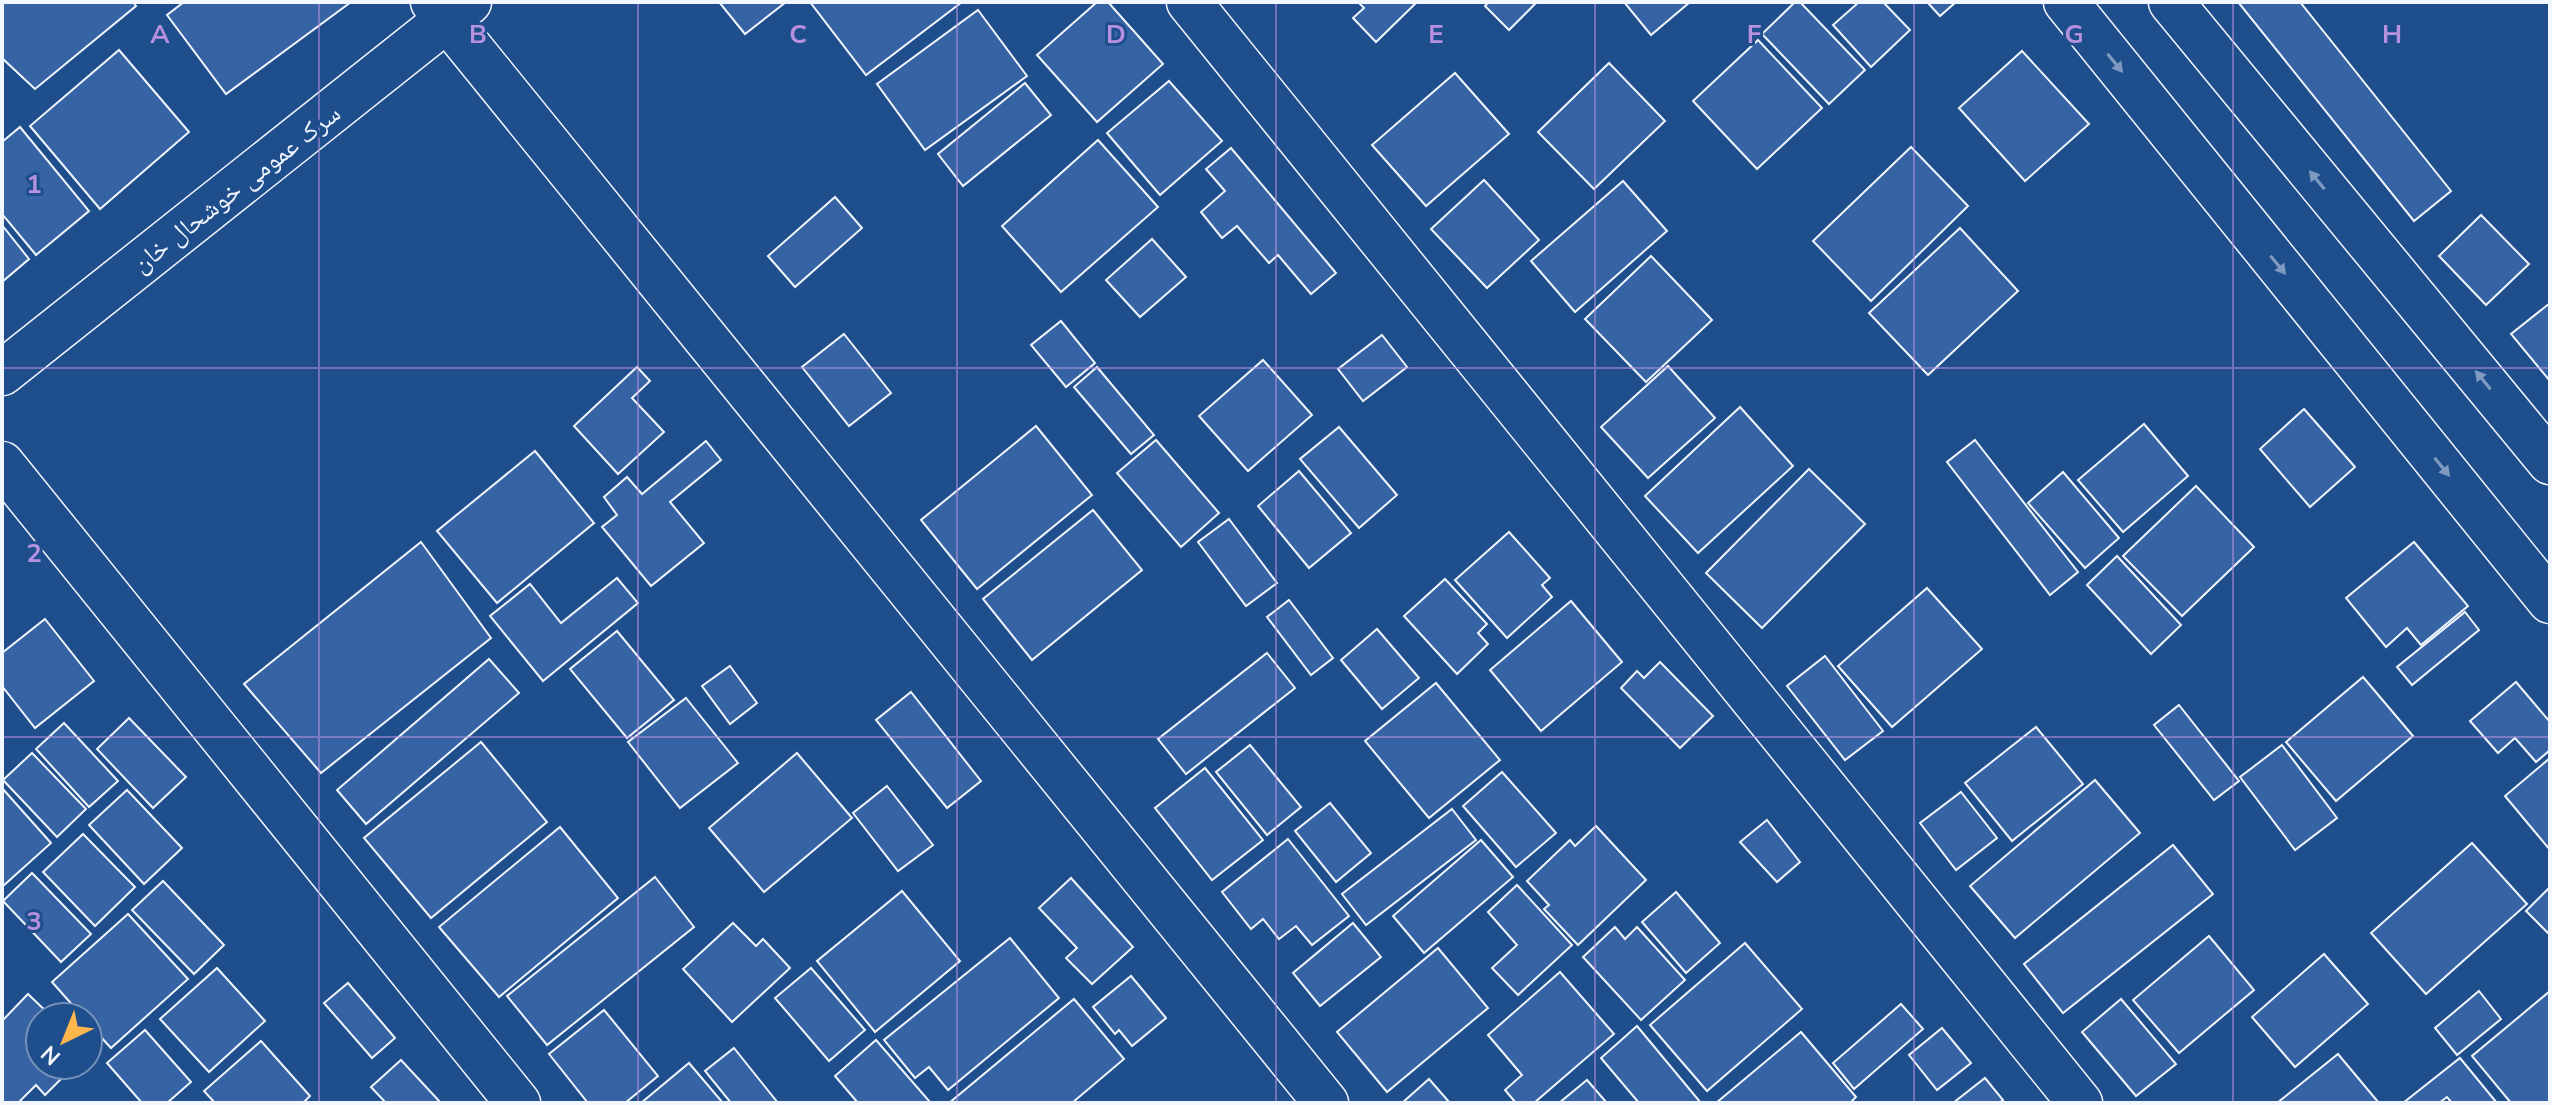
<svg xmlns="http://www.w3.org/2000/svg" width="2552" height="1105" font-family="'Nunito Sans','Noto Naskh Arabic',sans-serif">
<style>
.building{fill:#3563a3;stroke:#f2f6ff;stroke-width:2}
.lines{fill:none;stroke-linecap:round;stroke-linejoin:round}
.street-casing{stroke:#f2f6ff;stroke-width:47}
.secondary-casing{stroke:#f2f6ff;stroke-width:47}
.street{stroke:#1f4e8c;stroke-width:44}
.secondary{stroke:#1f4e8c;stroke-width:44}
.oneway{fill:#7e9ac0}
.grid{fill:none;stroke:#b691df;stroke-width:2;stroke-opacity:0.55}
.labels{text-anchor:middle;stroke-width:6;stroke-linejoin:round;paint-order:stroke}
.street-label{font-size:26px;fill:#f2f6ff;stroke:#1f4e8c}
.grid-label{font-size:26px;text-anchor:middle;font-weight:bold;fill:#b691df;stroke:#1f4e8c;stroke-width:6;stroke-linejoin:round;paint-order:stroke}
</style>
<rect width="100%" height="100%" fill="#1f4e8c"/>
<!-- building -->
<g class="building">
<polygon points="2,2 133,2 136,6 35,89 3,59"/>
<polygon points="184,2 351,2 226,94 167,15"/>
<polygon points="719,2 786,2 745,34"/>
<polygon points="810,2 962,2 866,75"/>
<polygon points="1097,2 1108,2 1163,64 1097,122 1037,55"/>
<polygon points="1358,2 1417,2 1376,42 1353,18 1364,8"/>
<polygon points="1489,2 1537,2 1509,30 1485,6"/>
<polygon points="1624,2 1690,2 1651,35"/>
<polygon points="1795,2 1800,2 1865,70 1829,104 1762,34"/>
<polygon points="1859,2 1883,2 1910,30 1871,67 1833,25"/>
<polygon points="1927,2 1956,2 1940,16"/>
<polygon points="2238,2 2300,2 2451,191 2414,221"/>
<polygon points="978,10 1027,76 925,150 877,84"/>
<polygon points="1758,40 1822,108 1757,169 1693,101"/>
<polygon points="119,50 189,132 100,209 30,126"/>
<polygon points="2022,51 2089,124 2025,181 1959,108"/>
<polygon points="1609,63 1665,121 1594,189 1538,132"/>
<polygon points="1455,73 1509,134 1426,206 1372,145"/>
<polygon points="1169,81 1222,141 1160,195 1107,133"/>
<polygon points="1025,83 1051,115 963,186 938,154"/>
<polygon points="20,127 89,211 36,255 2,214 2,142"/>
<polygon points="1098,140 1158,207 1061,292 1002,226"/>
<polygon points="1911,147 1968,206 1871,301 1813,241"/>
<polygon points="1231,148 1336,273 1311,294 1278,255 1269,263 1237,226 1222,238 1201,212 1225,191 1206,169"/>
<polygon points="1484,180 1539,240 1487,288 1431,229"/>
<polygon points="1623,181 1667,231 1575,312 1531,261"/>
<polygon points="835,197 862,228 795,287 768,256"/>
<polygon points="2481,215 2529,264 2486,305 2439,256"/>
<polygon points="2,225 29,259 2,282"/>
<polygon points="1960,228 2018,291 1928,375 1869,313"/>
<polygon points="1152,239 1186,277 1140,317 1106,280"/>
<polygon points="1651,256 1712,320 1646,382 1585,319"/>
<polygon points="2550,303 2550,381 2511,334"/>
<polygon points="1061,321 1095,363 1066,387 1031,345"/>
<polygon points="844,334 891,393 849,426 802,367"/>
<polygon points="1382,335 1407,367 1363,401 1338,369"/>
<polygon points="1263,360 1312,415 1248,471 1199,416"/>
<polygon points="1668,366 1715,418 1648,478 1601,427"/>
<polygon points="637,367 650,381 632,398 664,432 618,474 574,426"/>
<polygon points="1097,367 1154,435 1131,454 1074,387"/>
<polygon points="1740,407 1793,466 1698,553 1645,496"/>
<polygon points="2304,409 2355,467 2310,507 2260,449"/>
<polygon points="2144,424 2188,476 2123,532 2078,480"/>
<polygon points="1036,426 1092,495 977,589 921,520"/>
<polygon points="1339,427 1397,495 1359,528 1300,459"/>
<polygon points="1156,440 1219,513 1181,547 1117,473"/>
<polygon points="1975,440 2078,572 2050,595 1947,462"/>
<polygon points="706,441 721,460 670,502 704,543 651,586 602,527 617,515 604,497 627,477 642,494"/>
<polygon points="535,451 594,523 497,603 437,531"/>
<polygon points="1809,469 1865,524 1762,628 1706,573"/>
<polygon points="1299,471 1351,533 1309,568 1258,506"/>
<polygon points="2063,472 2119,538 2085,568 2028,503"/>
<polygon points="2196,486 2254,547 2182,616 2123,556"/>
<polygon points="1093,510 1142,570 1032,660 983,599"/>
<polygon points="1229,519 1277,583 1246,606 1198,542"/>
<polygon points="1509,532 1550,578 1542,585 1552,597 1507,638 1455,580"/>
<polygon points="421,542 491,638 321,773 244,684"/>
<polygon points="2414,542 2468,606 2421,645 2407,628 2386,647 2346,598"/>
<polygon points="2117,556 2181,625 2151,654 2087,585"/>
<polygon points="617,578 638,603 543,681 490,616 530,584 561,623"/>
<polygon points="1445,579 1487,624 1478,633 1488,644 1457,674 1404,616"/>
<polygon points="1927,588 1982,649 1892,727 1838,666"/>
<polygon points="1289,600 1333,658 1311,675 1267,617"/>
<polygon points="1571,601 1622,662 1541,731 1490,670"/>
<polygon points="2465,612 2479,630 2412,685 2397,667"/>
<polygon points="45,619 94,681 35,728 2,686 2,653"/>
<polygon points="1377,629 1419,678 1382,709 1341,660"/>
<polygon points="617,631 674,700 627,738 570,669"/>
<polygon points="1267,653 1295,688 1186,774 1158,739"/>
<polygon points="1825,656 1883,731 1845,760 1787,686"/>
<polygon points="489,659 519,693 366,824 337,790"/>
<polygon points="1660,662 1713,716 1680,748 1621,688 1637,671 1644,678"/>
<polygon points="730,666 757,703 730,724 702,686"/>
<polygon points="2363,677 2413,736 2336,801 2286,742"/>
<polygon points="2516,682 2550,722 2550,750 2536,762 2515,738 2498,753 2470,721"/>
<polygon points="1436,683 1500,760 1429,818 1365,741"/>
<polygon points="911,692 981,781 947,808 876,720"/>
<polygon points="686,698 738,763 680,808 628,742"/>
<polygon points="2179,705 2239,781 2214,800 2154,725"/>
<polygon points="129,718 186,777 153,808 97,749"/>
<polygon points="64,723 118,781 89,807 36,749"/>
<polygon points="2036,727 2083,784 2012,841 1965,783"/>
<polygon points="481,742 547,822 431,918 364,838"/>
<polygon points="1250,745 1301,807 1267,835 1216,772"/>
<polygon points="2282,745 2337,818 2295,850 2240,777"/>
<polygon points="32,753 86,809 57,837 3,780"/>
<polygon points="797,753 852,818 764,892 709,828"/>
<polygon points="2550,758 2550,850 2505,796"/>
<polygon points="1205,768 1263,840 1212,880 1155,808"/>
<polygon points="1502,772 1556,833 1516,867 1463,806"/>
<polygon points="2095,780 2140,833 2015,938 1970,886"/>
<polygon points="887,786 933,845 898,871 853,813"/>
<polygon points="2,788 51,843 2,887"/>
<polygon points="127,790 182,848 144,884 89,825"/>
<polygon points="1961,792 1997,838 1956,870 1920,823"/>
<polygon points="1330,803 1371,853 1336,882 1295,831"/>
<polygon points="1452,809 1476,840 1366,925 1342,894"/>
<polygon points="1767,820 1800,862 1777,882 1740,842"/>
<polygon points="1596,826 1646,880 1578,945 1544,909 1549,905 1527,881 1570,840 1575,846"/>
<polygon points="560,827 618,898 499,997 439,927"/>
<polygon points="83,834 135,887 95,926 43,872"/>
<polygon points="1288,839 1349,916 1312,945 1296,926 1279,939 1263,919 1251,929 1222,892"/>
<polygon points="1481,840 1513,877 1424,953 1393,916"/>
<polygon points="2472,843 2527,904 2426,994 2371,933"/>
<polygon points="2173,845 2213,894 2063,1013 2024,964"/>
<polygon points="32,873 91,934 61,962 3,901"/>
<polygon points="655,877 694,927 547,1045 507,996"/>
<polygon points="1071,878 1133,947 1092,984 1066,958 1077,948 1039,908"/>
<polygon points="163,881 224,945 194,974 132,910"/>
<polygon points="1517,885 1572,945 1518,995 1492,968 1517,945 1488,912"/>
<polygon points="2550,887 2550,935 2526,911"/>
<polygon points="902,891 960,961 875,1032 817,961"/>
<polygon points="1676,892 1720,943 1686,973 1642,922"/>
<polygon points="128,914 188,979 111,1048 88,1023 88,1017 83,1017 52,982"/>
<polygon points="733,923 756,946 763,939 790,968 732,1022 683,969"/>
<polygon points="1353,923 1381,957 1320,1006 1293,973"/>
<polygon points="1615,927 1625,939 1637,927 1685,980 1641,1020 1583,957"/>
<polygon points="2209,936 2254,990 2179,1053 2133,1000"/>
<polygon points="1010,938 1059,998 948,1090 929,1067 915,1078 884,1040"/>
<polygon points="1745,943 1802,1009 1707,1091 1650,1025"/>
<polygon points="1438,948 1488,1008 1387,1092 1337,1032"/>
<polygon points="2324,954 2368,1004 2295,1067 2252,1017"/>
<polygon points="217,968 265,1021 209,1072 160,1019"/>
<polygon points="811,968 865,1030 829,1061 775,998"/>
<polygon points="1560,972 1614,1034 1534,1103 1516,1103 1505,1090 1522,1075 1488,1035"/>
<polygon points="1131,976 1166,1018 1132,1046 1119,1030 1115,1034 1093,1007"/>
<polygon points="348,983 395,1038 372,1058 324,1003"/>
<polygon points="2479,991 2501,1019 2457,1055 2435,1028"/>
<polygon points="2550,991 2550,1103 2511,1103 2472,1056"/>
<polygon points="28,994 52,1017 40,1017 40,1065 75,1065 45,1095 36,1085 18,1103 2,1103 2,1021"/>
<polygon points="1074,999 1124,1059 1072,1103 949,1103"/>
<polygon points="2121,999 2176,1064 2136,1096 2082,1032"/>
<polygon points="1901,1004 1923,1029 1854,1089 1833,1063"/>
<polygon points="604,1010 658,1076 625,1103 588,1103 549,1054"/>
<polygon points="1637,1026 1701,1103 1639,1103 1601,1058"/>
<polygon points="1942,1028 1971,1063 1937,1090 1909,1055"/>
<polygon points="145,1030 191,1082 167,1103 142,1103 107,1063"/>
<polygon points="1801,1032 1856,1097 1850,1103 1716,1103"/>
<polygon points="876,1040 930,1102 858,1103 835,1076"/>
<polygon points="261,1041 310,1096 303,1103 215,1103 204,1091"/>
<polygon points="734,1048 778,1103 731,1103 705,1071"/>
<polygon points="2338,1054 2379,1103 2277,1103"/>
<polygon points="2460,1058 2497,1103 2452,1103 2447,1097 2439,1103 2403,1103"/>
<polygon points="401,1060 441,1103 386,1103 371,1087"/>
<polygon points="689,1063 723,1103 641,1103"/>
<polygon points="1985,1078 2003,1100 1999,1103 1953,1103"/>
<polygon points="1429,1079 1450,1103 1402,1103"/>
<polygon points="1587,1080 1607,1103 1559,1103"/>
</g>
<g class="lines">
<defs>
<g id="street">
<polyline points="1189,2 2080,1103"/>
<polyline points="2,373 469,2"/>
<polyline points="2,464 518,1103"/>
</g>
<g id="secondary">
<polyline points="433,2 1326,1103"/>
<polyline points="2066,2 2550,601"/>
<polyline points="2171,2 2550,462"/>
</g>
</defs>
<!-- street casing -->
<use href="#street" class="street-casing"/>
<!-- secondary casing -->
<use href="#secondary" class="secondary-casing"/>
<!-- street -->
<use href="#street" class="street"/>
<!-- secondary -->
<use href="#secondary" class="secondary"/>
</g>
<!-- one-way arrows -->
<defs><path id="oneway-solid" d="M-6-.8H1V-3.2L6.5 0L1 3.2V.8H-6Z" transform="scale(2)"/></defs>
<g class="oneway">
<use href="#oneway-solid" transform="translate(2115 63) rotate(51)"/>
<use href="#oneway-solid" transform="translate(2317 180) rotate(-129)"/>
<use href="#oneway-solid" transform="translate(2278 265) rotate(51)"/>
<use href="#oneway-solid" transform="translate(2483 380) rotate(-129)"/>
<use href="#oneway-solid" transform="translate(2442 467) rotate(51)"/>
</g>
<!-- grid -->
<path class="grid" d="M319,2V1103M638,2V1103M957,2V1103M1276,2V1103M1595,2V1103M1914,2V1103M2233,2V1103M2,368H2550M2,737H2550"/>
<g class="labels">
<!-- street labels -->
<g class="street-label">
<text transform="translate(236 188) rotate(-38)" y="9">سرک عمومی خوشحال خان</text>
</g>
</g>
<g class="grid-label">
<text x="160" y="43">A</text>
<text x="478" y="43">B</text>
<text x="798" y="43">C</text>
<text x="1116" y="43">D</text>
<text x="1436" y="43">E</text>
<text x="1754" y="43">F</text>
<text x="2074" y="43">G</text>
<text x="2392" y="43">H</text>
<text x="34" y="193">1</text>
<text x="34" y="562">2</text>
<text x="34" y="930">3</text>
</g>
<!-- border -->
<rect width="2552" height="1105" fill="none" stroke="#f2f6ff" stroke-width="8"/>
<!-- north arrow -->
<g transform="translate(64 1041) rotate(223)"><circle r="38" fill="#1f4e8c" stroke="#7391ba" stroke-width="2"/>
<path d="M0-6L14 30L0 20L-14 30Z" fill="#ffb74d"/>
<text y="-12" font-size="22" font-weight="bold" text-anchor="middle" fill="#f2f6ff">N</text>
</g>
</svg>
